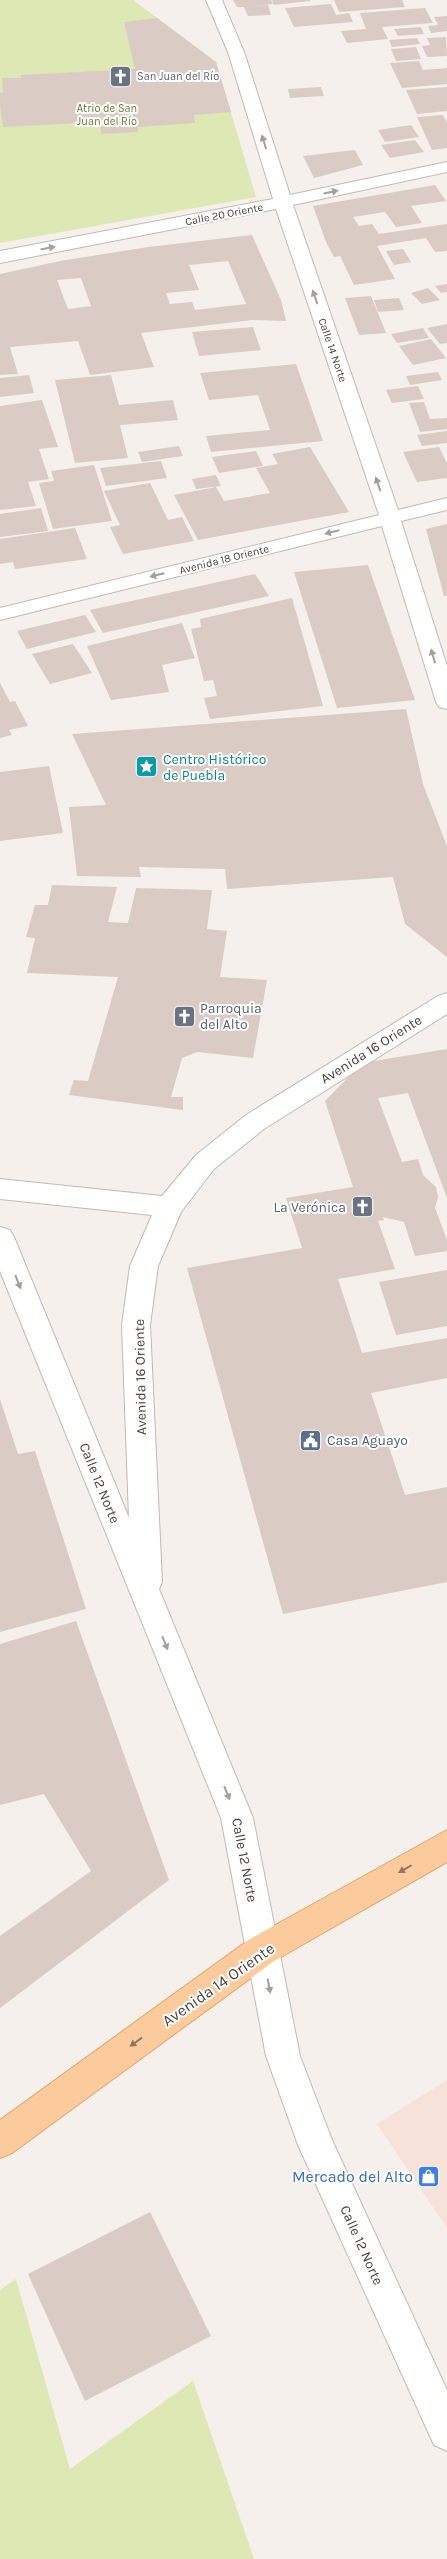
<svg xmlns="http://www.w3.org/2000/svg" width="447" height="2559" font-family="Karla,sans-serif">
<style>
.commercial{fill:#f6e2d8}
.green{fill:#dde8b5}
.building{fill:#daccc4;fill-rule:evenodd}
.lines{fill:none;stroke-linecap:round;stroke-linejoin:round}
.minor-casing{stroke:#c4b8b1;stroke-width:2}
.major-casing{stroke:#e3a36c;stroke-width:2}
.minor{fill:#fff;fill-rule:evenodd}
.major{fill:#fccb9d;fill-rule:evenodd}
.oneway{fill:#a49f9c}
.oneway2{fill:#917761}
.labels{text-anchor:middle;stroke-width:4;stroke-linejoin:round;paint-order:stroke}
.far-worship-label{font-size:11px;fill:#5b616d;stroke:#fff;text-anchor:start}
.far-park-label{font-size:11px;fill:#5d7c2c;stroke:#fff}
.far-street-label{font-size:11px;fill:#4a3f39;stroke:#fff}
.culture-label{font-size:14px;fill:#0d838f;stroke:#fff;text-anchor:start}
.worship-label{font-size:14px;fill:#5b616d;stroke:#fff;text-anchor:start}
.street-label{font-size:14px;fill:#4a3f39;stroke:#fff}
.service-label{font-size:14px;fill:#4e5e75;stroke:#fff;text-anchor:start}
.near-street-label{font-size:16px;fill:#4a3f39;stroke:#fff}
.near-shop-label{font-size:16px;fill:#366cbe;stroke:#fff;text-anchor:end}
</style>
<rect width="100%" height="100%" fill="#f5f0eb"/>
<!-- commercial -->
<polygon class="commercial" points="447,2080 447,2228 377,2124"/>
<!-- green -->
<g class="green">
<polygon points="0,0 133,0 216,62 256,197 0,243"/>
<polygon points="16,2279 70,2469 193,2381 254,2559 0,2559 0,2290"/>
</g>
<!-- building -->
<g class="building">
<polygon points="233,0 271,0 273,4 255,6 268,5 271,15 248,16 244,7 237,7"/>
<polygon points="272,0 310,0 310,1 274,5"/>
<polygon points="334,0 402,0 405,7 339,12"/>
<polygon points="331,4 336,15 349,13 353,22 294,27 285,8"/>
<polygon points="425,8 433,23 382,27 388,39 347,43 341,31 366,29 360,13"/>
<polygon points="447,16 447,31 431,33 428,26 438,25 434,17"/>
<polygon points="157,18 216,62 231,112 194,115 195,123 138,127 138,132 101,134 100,122 3,127 0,105 0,93 3,93 2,78 21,78 21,75 135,69 124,22"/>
<polygon points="421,27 424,34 398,36 394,29"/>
<polygon points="446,37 447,56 427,57 422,46 430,45 427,38"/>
<polygon points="417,38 420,44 392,47 389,40"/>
<polygon points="416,47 421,59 396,61 391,49"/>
<polygon points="419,61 423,70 447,68 447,84 402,88 390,63"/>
<polygon points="321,87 324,96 290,98 288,89"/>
<polygon points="447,87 447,111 417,114 406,90"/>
<polygon points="443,115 447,123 447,148 432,150 417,117"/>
<polygon points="411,125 419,137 385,142 378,130"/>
<polygon points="415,140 424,152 390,158 381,145"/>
<polygon points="355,150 363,165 314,178 303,156"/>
<polygon points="435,185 446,201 411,206 422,223 396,227 385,212 353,217 359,226 372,224 379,234 447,224 447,251 435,252 426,238 377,246 395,279 354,285 340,256 334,257 326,242 313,206"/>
<path d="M252,235L281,300L286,321L253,320L141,333L154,367L90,375L78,341L10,347L18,374L0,375V274L60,261L148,247ZM228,261L246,304L195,310L192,302L170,304L166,293L199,290L189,265ZM81,278L91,306L68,309L57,280Z"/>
<polygon points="403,249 411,262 394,265 386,251"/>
<polygon points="447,284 447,292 441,293 435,286"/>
<polygon points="428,288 440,300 422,304 411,293"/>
<polygon points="371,296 386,333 359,335 345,298"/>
<polygon points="399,298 404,310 378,312 374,300"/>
<polygon points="447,324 447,343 440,344 427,328"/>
<polygon points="253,327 261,350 199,356 192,332"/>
<polygon points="423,328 429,338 397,343 391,334"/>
<polygon points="431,339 446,358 413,365 399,346"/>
<polygon points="296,364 323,441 211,452 206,436 270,430 258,395 209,400 200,373"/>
<polygon points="438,372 442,380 410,385 406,376"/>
<polygon points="29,375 34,393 0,397 0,378"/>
<polygon points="111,375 119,405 173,400 178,420 120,425 128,458 75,463 55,380"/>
<polygon points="418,386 424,399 392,403 386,390"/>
<polygon points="42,400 58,447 39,449 49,479 28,482 36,506 0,510 0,406"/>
<polygon points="424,402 430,419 447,418 447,429 420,432 409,403"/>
<polygon points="447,431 447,443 422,446 417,435"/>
<polygon points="179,446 183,456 142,462 138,452"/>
<polygon points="310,447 349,512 198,540 174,495 216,487 224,501 270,493 256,468 278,464 272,454"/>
<polygon points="439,447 447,463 447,478 417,482 403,452"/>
<polygon points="256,451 263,466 219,473 212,457"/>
<polygon points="161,461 167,478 106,486 100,468"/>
<polygon points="94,465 112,521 53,529 39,483 54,481 51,471"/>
<polygon points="216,475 221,486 196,489 192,479"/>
<polygon points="150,483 168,520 182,517 194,541 123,554 110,527 120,525 104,491"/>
<polygon points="41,508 48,531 0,537 0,514"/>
<polygon points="447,524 447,596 444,596 426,529"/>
<polygon points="75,528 87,559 15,569 13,562 0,564 0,539"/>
<polygon points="368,565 415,700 337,708 294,572"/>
<polygon points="255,574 269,596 103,633 90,610"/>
<polygon points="292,598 323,706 210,719 204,698 217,696 213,680 204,681 191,629 201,627 200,619"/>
<polygon points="85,615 96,632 27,649 17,631"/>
<polygon points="182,623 195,658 162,665 169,692 111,700 87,646"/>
<polygon points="73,644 92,673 50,684 32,654"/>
<polygon points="0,683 10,702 15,701 28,726 9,730 12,735 0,738"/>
<polygon points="406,709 423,784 447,846 447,957 405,924 393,877 227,889 225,869 139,867 141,877 77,876 69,807 106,805 72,734"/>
<polygon points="49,766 63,833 0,841 0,772"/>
<polygon points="52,885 117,887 108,922 128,923 136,888 212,890 207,929 227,931 220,977 267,980 253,1058 197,1052 182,1058 171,1097 183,1097 183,1110 69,1095 74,1080 88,1081 118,977 27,973 35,938 26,937 35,905 48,905"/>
<polygon points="447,1049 447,1198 408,1093 378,1098 402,1162 418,1159 423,1175 436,1187 438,1197 435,1208 447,1240 447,1251 415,1256 404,1222 383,1217 384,1220 378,1221 395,1269 338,1279 362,1353 447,1338 447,1378 371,1393 405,1495 447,1487 447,1582 283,1614 187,1268 302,1248 286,1198 353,1187 325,1101 362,1063"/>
<polygon points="447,1270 447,1326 396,1335 379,1282"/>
<polygon points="0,1399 18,1454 35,1451 86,1609 0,1632"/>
<polygon points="76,1621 169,1880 0,2008 0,1936 91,1871 44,1794 0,1805 0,1644"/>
<polygon points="150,2212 211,2336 85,2401 28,2274"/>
</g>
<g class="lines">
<defs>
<g id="minor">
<polygon points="206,0 222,0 244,52 290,195 447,162 447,172 293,205 398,510 447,498 447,510 401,521 447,666 447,709 439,707 436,702 382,526 0,620 0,608 379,515 276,209 0,263 0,251 273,199 228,52"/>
<polygon points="447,993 447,1014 264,1129 214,1169 181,1212 158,1266 150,1325 162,1582 159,1589 253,1818 300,2056 332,2140 447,2390 447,2451 434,2445 298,2145 266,2056 221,1818 0,1271 0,1227 10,1230 14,1237 129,1518 122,1325 130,1266 152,1215 0,1199 0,1179 162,1196 196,1155 246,1115 438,996"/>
</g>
<polygon id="major" points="447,1830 447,1862 274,1961 12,2153 0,2158 0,2120 250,1939"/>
</defs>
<!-- minor casing -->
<use href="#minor" class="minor-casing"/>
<!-- major casing -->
<use href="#major" class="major-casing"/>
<!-- minor -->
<use href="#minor" class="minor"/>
<!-- major -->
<use href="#major" class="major"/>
</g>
<!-- one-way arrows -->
<defs><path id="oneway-solid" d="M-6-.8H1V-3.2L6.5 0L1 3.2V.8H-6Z" transform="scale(1.25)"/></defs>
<g class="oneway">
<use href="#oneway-solid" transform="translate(264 142) rotate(-107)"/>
<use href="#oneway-solid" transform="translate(331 192) rotate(-12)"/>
<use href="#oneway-solid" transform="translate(48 248) rotate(-11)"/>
<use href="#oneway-solid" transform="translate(315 297) rotate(-109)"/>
<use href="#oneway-solid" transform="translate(378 484) rotate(-109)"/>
<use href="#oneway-solid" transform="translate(332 532) rotate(166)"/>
<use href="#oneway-solid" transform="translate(157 575) rotate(166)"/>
<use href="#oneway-solid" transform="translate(433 656) rotate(-107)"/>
<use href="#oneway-solid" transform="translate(18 1282) rotate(68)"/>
<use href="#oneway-solid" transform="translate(165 1643) rotate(68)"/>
<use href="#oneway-solid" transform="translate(227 1793) rotate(68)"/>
<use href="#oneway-solid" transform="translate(269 1986) rotate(79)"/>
</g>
<g class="oneway2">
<use href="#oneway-solid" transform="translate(405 1869) rotate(150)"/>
<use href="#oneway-solid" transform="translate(136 2042) rotate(144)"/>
</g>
<!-- icons -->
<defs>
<symbol id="church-square" viewBox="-11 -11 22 22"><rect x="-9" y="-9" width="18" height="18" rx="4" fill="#6b7280" stroke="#fff"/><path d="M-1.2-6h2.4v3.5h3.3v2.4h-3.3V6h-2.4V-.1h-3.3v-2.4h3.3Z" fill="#fff"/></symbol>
<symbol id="sight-square" viewBox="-11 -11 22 22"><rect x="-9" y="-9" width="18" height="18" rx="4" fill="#0f9aa8" stroke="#fff"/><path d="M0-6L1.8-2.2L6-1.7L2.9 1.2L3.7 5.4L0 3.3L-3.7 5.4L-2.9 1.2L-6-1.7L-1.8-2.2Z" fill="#fff"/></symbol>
<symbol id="civic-square" viewBox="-11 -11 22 22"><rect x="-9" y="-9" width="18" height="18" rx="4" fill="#5c6f8a" stroke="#fff"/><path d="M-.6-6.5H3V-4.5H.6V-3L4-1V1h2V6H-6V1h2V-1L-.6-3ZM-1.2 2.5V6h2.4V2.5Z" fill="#fff"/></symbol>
<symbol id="shop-square" viewBox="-11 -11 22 22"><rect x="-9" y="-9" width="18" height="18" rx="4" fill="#3f7fe0" stroke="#fff"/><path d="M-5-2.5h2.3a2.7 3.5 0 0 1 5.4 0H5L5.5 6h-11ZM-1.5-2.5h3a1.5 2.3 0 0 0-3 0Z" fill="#fff"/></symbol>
</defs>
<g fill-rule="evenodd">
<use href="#church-square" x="108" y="64" width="25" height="25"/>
<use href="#sight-square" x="134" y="754" width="25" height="25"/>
<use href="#church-square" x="172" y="1004" width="25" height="25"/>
<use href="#church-square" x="350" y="1194" width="25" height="25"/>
<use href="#civic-square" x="298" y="1428" width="25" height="25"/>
<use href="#shop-square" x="416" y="2164" width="25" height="25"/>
</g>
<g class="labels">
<!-- far-worship labels -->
<g class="far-worship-label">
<text x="137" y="80">San Juan del Río</text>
</g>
<!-- far-park labels -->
<g class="far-park-label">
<text x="107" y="112">Atrio de San<tspan x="107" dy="13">Juan del Río</tspan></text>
</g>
<!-- far-street labels -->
<g class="far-street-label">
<text transform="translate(224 214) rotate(-11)" y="4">Calle 20 Oriente</text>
<text transform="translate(333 350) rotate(71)" y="4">Calle 14 Norte</text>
<text transform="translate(224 559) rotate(-14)" y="4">Avenida 18 Oriente</text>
</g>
<!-- culture labels -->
<g class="culture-label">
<text x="163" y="764">Centro Histórico<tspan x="163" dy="16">de Puebla</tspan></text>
</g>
<!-- worship labels -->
<g class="worship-label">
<text x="200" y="1013">Parroquia<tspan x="200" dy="16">del Alto</tspan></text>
<text x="346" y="1212" text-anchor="end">La Verónica</text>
</g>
<!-- street labels -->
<g class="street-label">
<text transform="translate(371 1049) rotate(-32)" y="5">Avenida 16 Oriente</text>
<text transform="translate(140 1377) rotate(-91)" y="5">Avenida 16 Oriente</text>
<text transform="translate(100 1483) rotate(68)" y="5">Calle 12 Norte</text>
<text transform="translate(245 1860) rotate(79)" y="5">Calle 12 Norte</text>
<text transform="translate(362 2245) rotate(66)" y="5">Calle 12 Norte</text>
</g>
<!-- service labels -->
<g class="service-label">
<text x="327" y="1445">Casa Aguayo</text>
</g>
<!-- near-street labels -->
<g class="near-street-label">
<text transform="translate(218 1984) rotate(-35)" y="6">Avenida 14 Oriente</text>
</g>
<!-- near-shop labels -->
<g class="near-shop-label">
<text x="413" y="2182">Mercado del Alto</text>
</g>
</g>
</svg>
